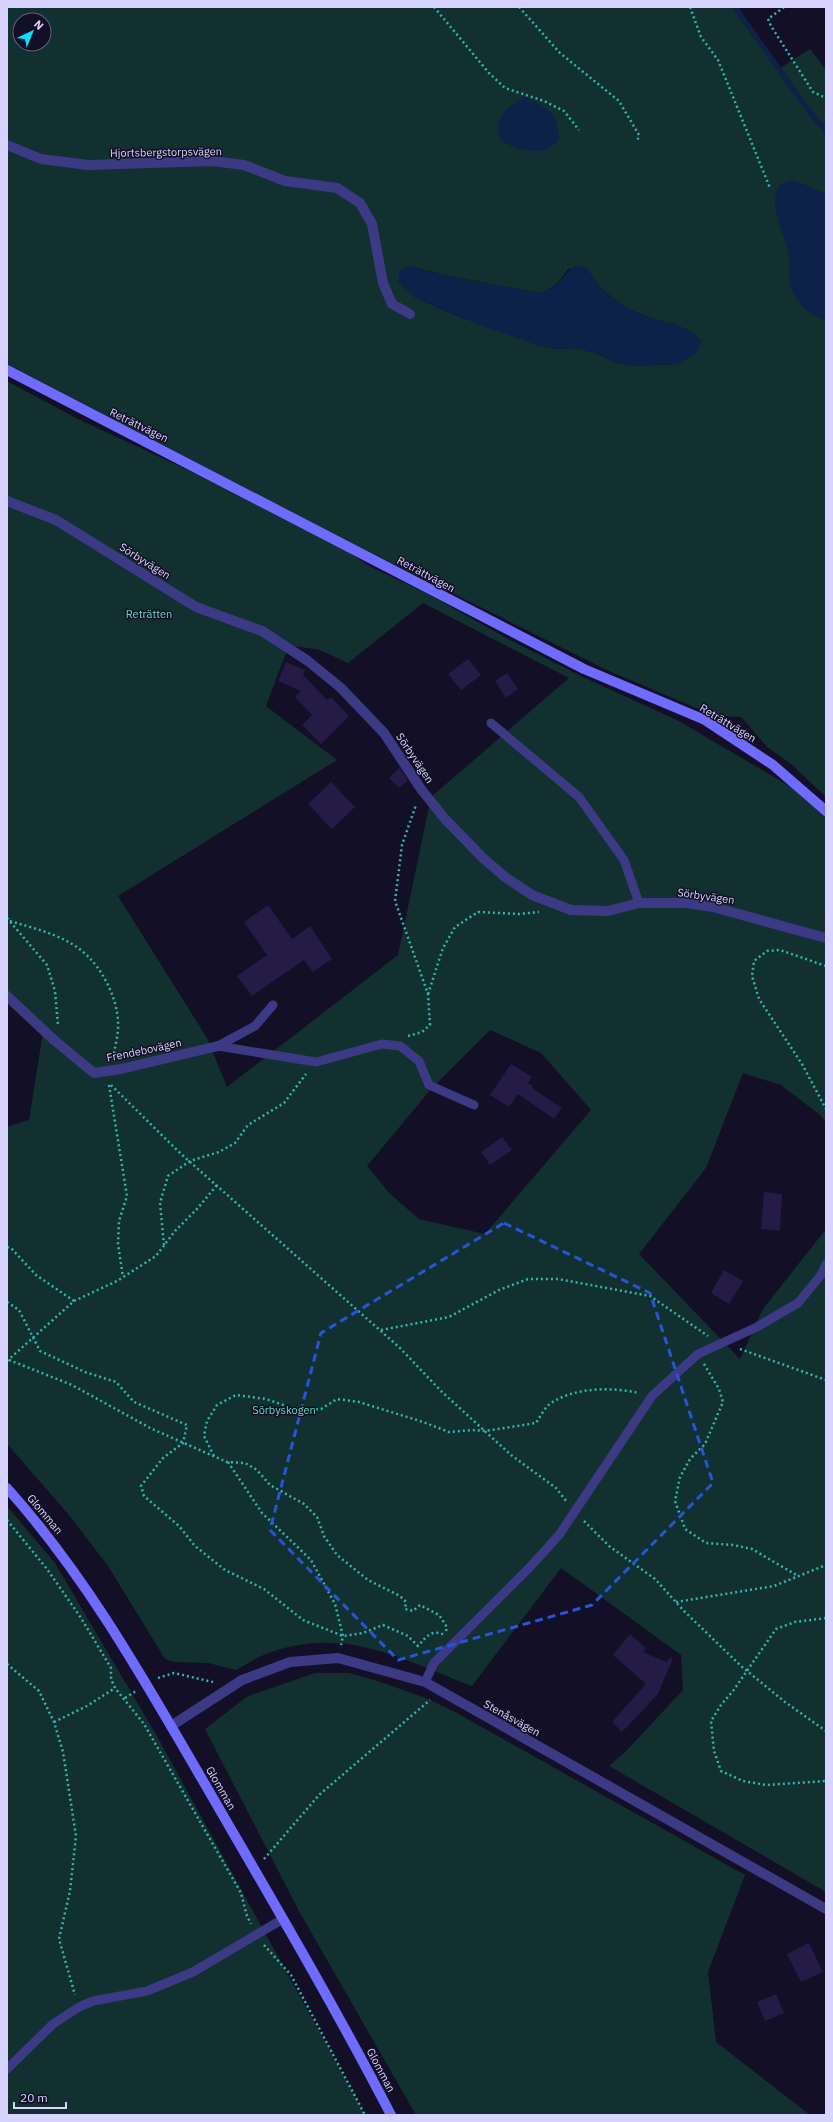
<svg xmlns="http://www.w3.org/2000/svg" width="833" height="2122" font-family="'IBM Plex Sans',sans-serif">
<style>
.green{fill:#12302f;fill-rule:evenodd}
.water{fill:#0c2248}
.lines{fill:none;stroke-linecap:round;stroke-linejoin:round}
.stream{stroke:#0c2248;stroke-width:5}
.building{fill:#241b47}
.path{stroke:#2fb8b0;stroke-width:2.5;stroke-dasharray:2 3;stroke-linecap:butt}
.lane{stroke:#3d3a85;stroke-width:9}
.street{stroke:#3d3a85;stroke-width:10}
.secondary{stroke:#6f6bff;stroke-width:10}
.marked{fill:none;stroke:#2655da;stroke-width:3;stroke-dasharray:8 5;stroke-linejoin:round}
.labels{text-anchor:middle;stroke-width:3;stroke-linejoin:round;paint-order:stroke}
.street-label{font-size:11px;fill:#d9d4ff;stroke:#130f26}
.park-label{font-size:11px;fill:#5fe0c0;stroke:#130f26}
</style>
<rect width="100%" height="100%" fill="#130f26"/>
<!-- green -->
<g class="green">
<path d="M7,7H732L777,70L810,49L826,70V797L791,764L767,747L741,717L720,716L703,711L609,671L343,539L7,364ZM20,20H44V44H20ZM409,266L448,276L539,293C553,288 560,282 568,269L587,268C597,290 625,309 648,317C669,324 685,324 701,341L677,364L633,366L616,363L596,353L576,348L556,349L460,317L416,298L398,281Z"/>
<path d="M7,381L76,418L218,484L330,540L371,567L430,595L508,639L585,678L677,720L803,794L826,817V1122L820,1115L781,1085L743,1073L706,1168L639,1254L740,1359L763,1309L826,1229V1892L609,1766L626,1751L683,1690L681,1655L561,1568L472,1686C403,1660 347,1626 271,1652C259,1656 247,1664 236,1670L208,1663L175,1662L165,1659L108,1566L69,1515L7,1444V1127L29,1120L44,1026L7,992ZM423,603L569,678L431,797L398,955L227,1087L207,1038L118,896L337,760L266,706L289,645L320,650L348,663ZM490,1030L541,1053L591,1110L485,1234L419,1219L389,1193L367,1166L432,1088Z"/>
<polygon points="7,1506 55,1563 157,1736 365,2115 7,2115"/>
<polygon points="315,1673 349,1673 381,1682 428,1699 457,1713 745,1875 708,1972 716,2042 810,2115 416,2115 300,1913 205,1729 248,1696"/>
</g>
<!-- water -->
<g class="water">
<path d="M526,97C549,110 557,110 559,138C556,142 552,147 548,149C542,152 534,151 527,150C484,145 492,112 526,97Z"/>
<path d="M793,180L823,192L826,196V321C810,315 797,304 791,288C787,277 790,266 789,255C786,237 765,199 781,184C784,182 789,181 793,180Z"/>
<path d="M577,265L587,268C597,290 625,309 648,317C669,324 685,324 701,341L696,354L677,364L633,366L616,363L596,353L576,348L556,349L537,345L480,325L416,298L398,281L400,271L409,266L448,276L539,293C546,290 555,287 561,280C567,273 569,269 577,265Z"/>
</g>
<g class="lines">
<!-- stream -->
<polyline class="stream" points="735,7 808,110 826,131"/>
</g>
<!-- building -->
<g class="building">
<polygon points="468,659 481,675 461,690 448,674"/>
<polygon points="286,662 305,670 303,675 327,700 331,697 349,716 321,744 302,725 312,715 295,697 301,691 278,681"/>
<polygon points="507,673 518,689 506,698 495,681"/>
<polygon points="399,768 408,780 399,788 389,778"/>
<polygon points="331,782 355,807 332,829 308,804"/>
<polygon points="268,905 292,939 310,926 332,959 313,972 304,960 252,996 237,976 267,955 244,922"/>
<polygon points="511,1064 532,1077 528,1083 533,1086 532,1088 562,1108 554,1119 518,1094 509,1107 490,1095"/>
<polygon points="502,1137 512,1150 490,1165 481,1152"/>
<polygon points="764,1192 782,1194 780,1231 761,1229"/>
<polygon points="724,1270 743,1281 729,1304 711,1293"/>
<polygon points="630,1634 646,1648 643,1652 666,1662 671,1657 673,1658 658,1694 622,1732 612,1722 646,1684 613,1655"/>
<polygon points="809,1943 823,1972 801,1982 787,1954"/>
<polygon points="776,1994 784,2013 765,2021 757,2002"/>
</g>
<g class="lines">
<!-- path -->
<g class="path">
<polyline points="434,7 489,73 505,88 544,101 564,111 579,130"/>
<polyline points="519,7 560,53 619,101 639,135 637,142"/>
<polyline points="690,7 701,37 718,60 770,188"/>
<polyline points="784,7 768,19 771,26 813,92 826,98"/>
<polyline points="7,918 47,965 55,991 58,1025"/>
<path d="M10,921C53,934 85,940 107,983C113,995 117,1007 118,1021C119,1033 115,1046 113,1058"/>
<polyline points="826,966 780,950 767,951 754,961 752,976 759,999 802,1064 826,1109"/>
<polyline points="428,994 443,948 455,927 478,912 519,914 539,912"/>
<polyline points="408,1036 422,1032 430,1025 428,994 395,901 402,845 416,805"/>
<polyline points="109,1085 127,1196 119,1221 118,1244 123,1277"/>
<polyline points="111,1085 181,1154 400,1348 441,1391 511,1455 556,1488 567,1502"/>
<polyline points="164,1245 160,1203 168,1176 190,1161 219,1152 235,1143 248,1125 284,1103 306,1074"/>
<polyline points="7,1247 11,1248 36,1275 74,1301"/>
<path d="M7,1302L19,1310L40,1351L85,1372L116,1382L134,1402L187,1425L183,1443L163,1458L141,1486L144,1496L179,1526L195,1546L225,1570L264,1589L303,1620L343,1636L363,1633L383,1625L408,1636L418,1646C427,1636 431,1629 445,1635"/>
<polyline points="381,1330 449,1317 499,1290 528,1279 558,1279 650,1296 708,1336"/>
<polyline points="740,1349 826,1380"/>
<polyline points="9,1360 72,1385 152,1429 227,1462 245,1463 257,1470 270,1485 304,1504 317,1517 324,1536 337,1555 368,1580 400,1596 406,1602 405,1609 413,1611 420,1605 439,1615 447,1627 446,1631"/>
<polyline points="7,1361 74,1301 117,1281 156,1256 175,1231 197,1209 217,1185"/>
<polyline points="704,1364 719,1389 723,1402 705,1444 690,1459 680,1477 675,1501 685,1529 706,1543 733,1545 752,1549 798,1576"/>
<path d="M214,1456L204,1436L207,1421L217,1405L236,1395L266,1399L298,1410L321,1409L337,1399L359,1402L423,1422L449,1432L473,1430L485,1431L536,1423C540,1417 545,1407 551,1403C576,1387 611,1387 639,1393"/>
<polyline points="228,1462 262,1513 311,1560 335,1604 343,1636 341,1645"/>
<polyline points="7,1520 47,1569 81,1618 111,1668 111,1679 115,1688 144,1724 241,1893 247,1916 251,1924"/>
<polyline points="584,1521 609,1546 655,1579 684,1611 741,1666 785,1702 826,1731"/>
<polyline points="676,1602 774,1586 826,1565"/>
<polyline points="826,1618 795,1622 776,1629 733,1691 721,1705 711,1721 714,1751 721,1771 743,1781 766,1785 826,1781"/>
<polyline points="7,1664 39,1691 54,1722 63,1752 76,1836 70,1891 59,1939 75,1995"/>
<polyline points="158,1678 174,1673 213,1682"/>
<polyline points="125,1698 136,1691"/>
<polyline points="54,1722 87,1706 115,1688"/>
<polyline points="264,1859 319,1795 430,1700"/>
<polyline points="264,1945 291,1975 365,2115"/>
</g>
<!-- lane -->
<g class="lane">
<polyline points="491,723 579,797 624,860 639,903"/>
<polyline points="218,1046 316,1062 382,1044 400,1046 419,1061 429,1085 474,1105"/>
<polyline points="218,1046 255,1026 273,1005"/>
<polyline points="425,1682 434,1663 531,1566 559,1535 652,1396 698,1354 757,1327 798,1303 821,1275 826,1264"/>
<polyline points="7,2069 53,2024 79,2007 93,2001 147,1991 193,1972 283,1919"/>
</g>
<!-- street -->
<g class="street">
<polyline points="7,145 41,159 88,165 212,161 244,165 285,181 337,188 360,203 372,224 383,283 392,304 410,314"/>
<polyline points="7,501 56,520 196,607 262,631 308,661 341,688 384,733 421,789 445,819 483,858 505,877 532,895 571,910 608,911 639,903 686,903 713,907 826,938"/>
<polyline points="7,996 54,1040 94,1073 121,1069 218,1046"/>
<polyline points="171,1726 242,1680 290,1662 338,1658 425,1682 826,1909"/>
</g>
<!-- secondary -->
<g class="secondary">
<polyline points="7,370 584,669 705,720 773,765 826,811"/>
<path d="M7,1488C87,1577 146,1683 206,1786C269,1895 333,2003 391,2115"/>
</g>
</g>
<!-- marked area -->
<path class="marked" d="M504,1223L650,1293L713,1483L592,1605L398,1660L270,1530L321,1333Z"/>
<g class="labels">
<!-- street labels -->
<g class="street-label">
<text transform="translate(166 152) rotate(-1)" y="4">Hjortsbergstorpsvägen</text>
<text transform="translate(139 425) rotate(26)" y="4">Reträttvägen</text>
<text transform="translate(145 561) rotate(32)" y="4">Sörbyvägen</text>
<text transform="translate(426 574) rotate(28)" y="4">Reträttvägen</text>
<text transform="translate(728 723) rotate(31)" y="4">Reträttvägen</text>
<text transform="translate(415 758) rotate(56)" y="4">Sörbyvägen</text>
<text transform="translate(706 896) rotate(8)" y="4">Sörbyvägen</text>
<text transform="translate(144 1050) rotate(-12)" y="4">Frendebovägen</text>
<text transform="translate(45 1514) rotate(50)" y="4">Glomman</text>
<text transform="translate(512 1718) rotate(29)" y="4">Stenåsvägen</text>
<text transform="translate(221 1788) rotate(60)" y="4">Glomman</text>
<text transform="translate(381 2070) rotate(62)" y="4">Glomman</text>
</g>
<!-- park labels -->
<g class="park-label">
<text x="149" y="618">Reträtten</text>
<text x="284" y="1414">Sörbyskogen</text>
</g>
</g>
<!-- border -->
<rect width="833" height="2122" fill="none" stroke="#d9d4ff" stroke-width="16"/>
<!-- north arrow -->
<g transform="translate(32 32) rotate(44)"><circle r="19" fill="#130f26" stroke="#625e7d"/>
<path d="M0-3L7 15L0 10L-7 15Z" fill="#00e5ff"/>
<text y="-6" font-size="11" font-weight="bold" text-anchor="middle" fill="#d9d4ff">N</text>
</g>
<!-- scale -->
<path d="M14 2102v6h52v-6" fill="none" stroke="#d9d4ff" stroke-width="2"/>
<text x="20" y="2102" font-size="12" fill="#d9d4ff" stroke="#130f26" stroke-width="3" paint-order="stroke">20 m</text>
</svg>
